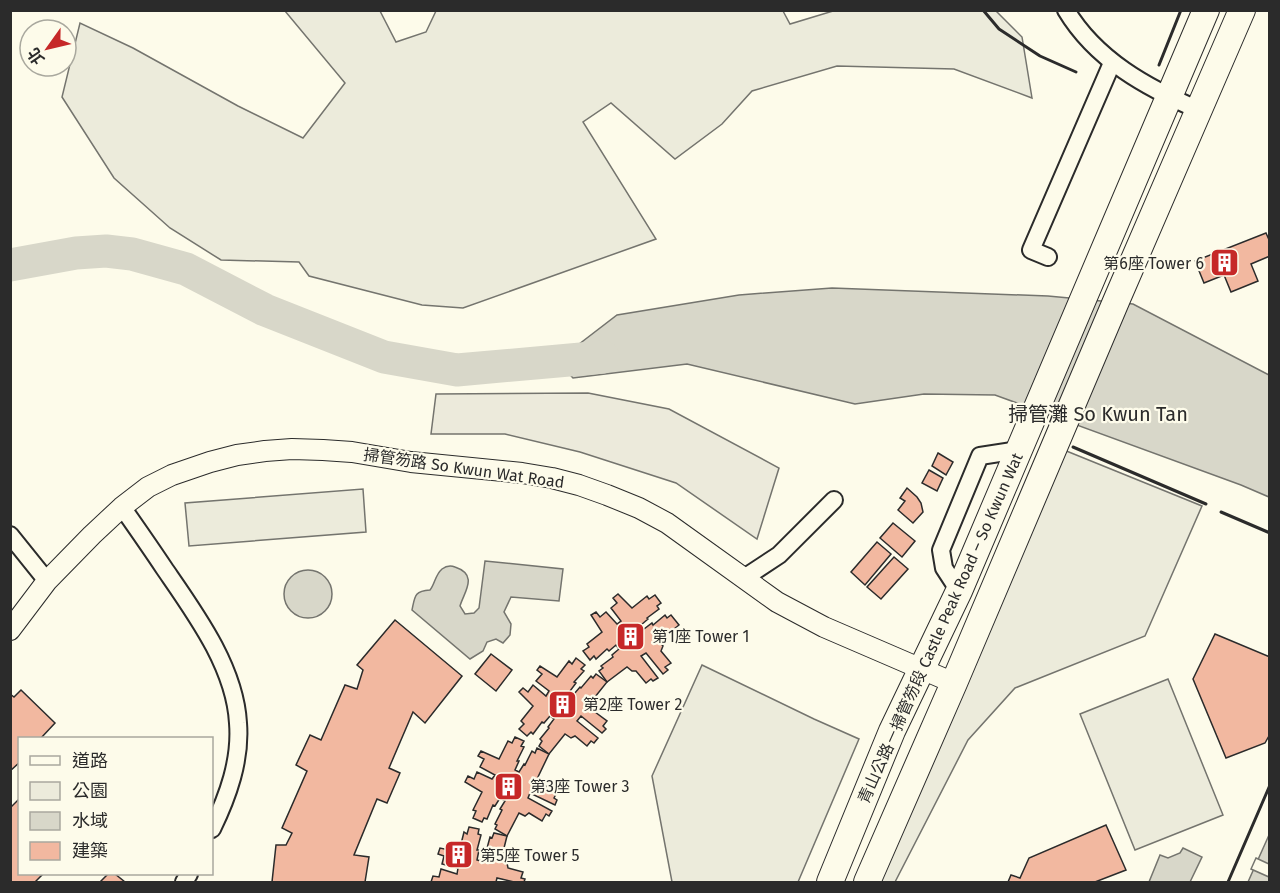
<svg xmlns="http://www.w3.org/2000/svg" width="1280" height="893" font-family="'Fira Sans','Noto Sans TC',sans-serif">
<style>
.green{fill:#ecebdb;stroke:#74746e;stroke-width:1.5}
.parking{fill:#eceadb;stroke:#74746e;stroke-width:1.5}
.water{fill:#d8d7c9;stroke:#74746e;stroke-width:1.5}
.pier{fill:#fdfbea;stroke:#74746e;stroke-width:1.5}
.lines{fill:none;stroke-linecap:round;stroke-linejoin:round}
.river{stroke:#d8d7c9;stroke-width:33}
.building{fill:#f2b8a0;stroke:#2b2b2b;stroke-width:1.5}
.minor-casing{stroke:#2b2b2b;stroke-width:20}
.tertiary-casing{stroke:#2b2b2b;stroke-width:22}
.primary-casing{stroke:#2b2b2b;stroke-width:28}
.minor{stroke:#fdfbea;stroke-width:16}
.tertiary{stroke:#fdfbea;stroke-width:20}
.primary{stroke:#fdfbea;stroke-width:26}
.wall{stroke:#2b2b2b;stroke-width:3}
.labels{text-anchor:middle;stroke-width:4.5;stroke-linejoin:round;paint-order:stroke}
.poi-label{font-size:16px;fill:#2b2b2b;stroke:#fdfbea;text-anchor:start}
.street-label{font-size:16px;fill:#2b2b2b;stroke:#fdfbea}
.quarter-label{font-size:20px;fill:#2b2b2b;stroke:#fdfbea}
</style>
<rect width="100%" height="100%" fill="#fdfbea"/>
<!-- green -->
<g class="green">
<polygon points="783,11 790,24 833,11 996,11 1022,37 1032,98 954,69 837,66 752,91 722,124 675,159 611,103 583,122 656,239 463,308 422,305 309,276 299,262 221,260 170,228 114,178 62,97 80,23 133,48 238,106 303,138 345,83 285,11 380,11 396,42 426,32 436,11"/>
<polygon points="1059,448 1202,506 1145,636 1015,688 968,740 895,882 878,882"/>
<polygon points="363,489 366,532 189,546 185,503"/>
<polygon points="702,665 814,719 859,739 798,882 672,882 652,776"/>
<polygon points="1168,679 1223,815 1135,850 1080,714"/>
</g>
<!-- parking -->
<polygon class="parking" points="588,393 669,409 779,468 757,539 676,483 580,452 505,434 431,434 436,394"/>
<!-- water -->
<g class="water">
<polygon points="832,288 1048,296 1133,304 1269,375 1269,497 1241,485 995,395 924,394 855,404 687,364 573,378 557,361 617,315 739,295"/>
<path d="M485,561L563,569L559,601L511,597L504,612L511,624L510,635L503,643L496,639L487,642L483,651L470,659L412,610C415,596 414,591 430,590C435,584 435,575 442,569C446,566 450,565 455,567C479,575 464,592 460,606L465,614L474,613L479,608Z"/>
<circle cx="308" cy="594" r="24"/>
<polygon points="1269,835 1269,882 1248,882"/>
<polygon points="1183,848 1202,857 1190,882 1149,882 1160,855 1168,858 1180,853"/>
</g>
<!-- pier -->
<polygon class="pier" points="1256,858 1269,864 1269,877 1251,869"/>
<g class="lines">
<!-- river -->
<polyline class="river" points="10,265 76,253 106,251 132,254 186,269 265,310 384,357 457,370 603,357"/>
</g>
<!-- building -->
<g class="building">
<polygon points="1266,233 1270,242 1270,256 1251,264 1258,281 1231,292 1224,275 1204,283 1195,261"/>
<polygon points="938,453 953,462 946,475 932,466"/>
<polygon points="929,470 943,478 937,491 922,483"/>
<polygon points="907,488 917,497 921,503 923,512 913,523 898,510 905,501 900,498"/>
<polygon points="893,523 915,541 902,557 880,538"/>
<polygon points="877,542 891,554 865,585 851,572"/>
<polygon points="894,557 908,569 881,599 867,587"/>
<polygon points="618,594 632,608 647,596 649,599 655,595 661,603 657,606 659,609 647,618 648,619 641,625 644,629 652,623 653,625 665,615 667,618 671,615 679,625 659,641 663,646 661,651 671,663 665,667 668,670 663,674 646,653 641,656 658,678 653,681 651,679 646,683 636,671 632,671 627,667 607,682 599,671 603,668 601,666 613,657 612,655 619,649 616,645 609,651 607,649 596,659 594,656 590,660 583,651 589,647 587,644 602,632 591,615 596,612 600,617 606,612 617,624 621,621 611,608 617,603 613,598"/>
<polygon points="395,620 462,676 425,723 413,712 389,768 400,773 387,803 377,799 354,855 369,857 365,882 272,882 276,845 286,845 292,833 282,828 307,771 296,765 310,735 321,740 345,685 357,689 363,670 357,665"/>
<polygon points="1215,634 1270,657 1270,734 1265,743 1226,758 1193,679"/>
<polygon points="491,654 512,670 496,691 475,674"/>
<polygon points="576,658 585,665 581,669 584,671 574,682 576,683 570,691 574,694 580,687 581,688 591,676 593,678 596,674 607,682 591,702 596,707 595,712 607,721 603,726 606,729 602,733 581,716 577,721 598,738 594,743 591,741 587,746 575,736 571,738 565,734 549,754 539,746 542,741 540,739 549,728 548,727 554,719 550,716 544,723 542,722 533,734 531,732 527,736 519,729 524,724 521,721 533,706 519,692 523,688 528,692 533,685 546,696 549,691 536,681 542,674 537,670 540,666 557,677 569,661 572,664"/>
<polygon points="21,690 55,723 41,738 20,738 20,762 10,771 10,694 14,697"/>
<polygon points="515,737 524,741 521,746 524,747 517,761 519,761 515,770 519,772 524,764 525,765 532,751 535,753 537,748 549,754 538,777 543,780 544,785 557,792 554,798 557,800 555,805 530,793 528,798 552,811 549,816 546,814 542,821 529,813 525,816 519,813 507,836 495,829 497,825 495,824 502,810 500,809 505,801 500,798 495,806 493,805 487,819 484,818 482,822 473,818 476,811 473,810 482,792 465,782 468,776 474,779 477,772 492,779 495,775 480,767 484,759 478,756 481,751 499,759 508,741 512,743"/>
<polygon points="20,798 20,874 43,874 35,882 10,882 10,808"/>
<polygon points="1106,825 1126,870 1095,882 1008,882 1011,875 1020,878 1029,858"/>
<polygon points="469,827 479,829 478,834 481,835 477,850 479,850 477,860 481,861 484,851 486,852 490,837 492,838 494,833 507,836 501,860 507,863 508,868 523,872 521,878 525,879 524,882 514,882 497,878 496,882 431,882 433,876 439,877 441,869 457,874 458,868 442,864 444,856 438,854 440,848 459,852 464,832 467,834"/>
<polygon points="108,874 115,874 125,882 100,882"/>
</g>
<g class="lines">
<defs>
<g id="minor">
<path d="M1066,10C1096,60 1147,88 1199,110"/>
<polyline points="1048,257 1031,250 1112,63"/>
<path d="M122,507C136,527 150,547 164,568C195,613 235,667 238,723C241,760 228,796 212,829"/>
<polyline points="10,535 47,581"/>
<polyline points="744,578 779,555 834,500"/>
<polyline points="959,591 944,568 941,550 980,456 1019,450"/>
<polyline points="184,882 189,874"/>
</g>
<polyline id="tertiary" points="10,630 47,581 92,535 122,507 148,487 172,475 210,462 237,455 265,451 292,449 323,450 352,452 411,462 522,473 552,478 579,485 607,495 639,508 667,523 777,602 824,627 954,683"/>
<g id="primary">
<polyline points="830,882 892,731 959,591 1206,10"/>
<polyline points="867,882 954,683 1117,299 1242,10"/>
</g>
</defs>
<!-- minor casing -->
<use href="#minor" class="minor-casing"/>
<!-- tertiary casing -->
<use href="#tertiary" class="tertiary-casing"/>
<!-- primary casing -->
<use href="#primary" class="primary-casing"/>
<!-- minor -->
<use href="#minor" class="minor"/>
<!-- tertiary -->
<use href="#tertiary" class="tertiary"/>
<!-- primary -->
<use href="#primary" class="primary"/>
<!-- wall -->
<g class="wall">
<polyline points="983,10 999,29 1040,56 1076,72"/>
<polyline points="1159,65 1181,10"/>
<polyline points="1073,447 1206,504"/>
<polyline points="1221,512 1270,533"/>
<polyline points="1228,882 1270,785"/>
</g>
</g>
<!-- icons -->
<defs>
<symbol id="building-square" viewBox="-11 -11 22 22"><rect x="-9" y="-9" width="18" height="18" rx="4" fill="#c62828" stroke="#fdfbea"/><path d="M-4-6H4V6H1V3H-1V6H-4ZM-2.5-4.3h1.7v1.8h-1.7ZM.8-4.3h1.7v1.8H.8ZM-2.5-1h1.7V.8h-1.7ZM.8-1h1.7V.8H.8Z" fill="#fff"/></symbol>
</defs>
<g fill-rule="evenodd">
<use href="#building-square" x="1208" y="246" width="33" height="33"/>
<use href="#building-square" x="614" y="620" width="33" height="33"/>
<use href="#building-square" x="546" y="688" width="33" height="33"/>
<use href="#building-square" x="492" y="770" width="33" height="33"/>
<use href="#building-square" x="442" y="838" width="33" height="33"/>
</g>
<g class="labels">
<!-- poi labels -->
<g class="poi-label">
<text x="1204" y="269" text-anchor="end">第6座 Tower 6</text>
<text x="652" y="642">第1座 Tower 1</text>
<text x="583" y="710">第2座 Tower 2</text>
<text x="530" y="792">第3座 Tower 3</text>
<text x="480" y="861">第5座 Tower 5</text>
</g>
<!-- street labels -->
<g class="street-label">
<text transform="translate(464 468) rotate(8)" y="6">掃管笏路 So Kwun Wat Road</text>
<text transform="translate(940 628) rotate(-66)" y="6">青山公路－掃管笏段 Castle Peak Road – So Kwun Wat</text>
</g>
<!-- quarter labels -->
<g class="quarter-label">
<text x="1098" y="421">掃管灘 So Kwun Tan</text>
</g>
</g>
<!-- border -->
<rect width="1280" height="893" fill="none" stroke="#2b2b2b" stroke-width="24"/>
<!-- legend -->
<rect x="18" y="737" width="195" height="138" fill="#fdfbea" stroke="#a9a89e" stroke-width="1.5"/>
<rect x="30" y="756" width="30" height="9" fill="#fdfbea" stroke="#a9a89e" stroke-width="1.5"/>
<text x="72" y="767" font-size="18" fill="#2b2b2b">道路</text>
<rect x="30" y="782" width="30" height="18" fill="#ecebdb" stroke="#a9a89e" stroke-width="1.5"/>
<text x="72" y="797" font-size="18" fill="#2b2b2b">公園</text>
<rect x="30" y="812" width="30" height="18" fill="#d8d7c9" stroke="#a9a89e" stroke-width="1.5"/>
<text x="72" y="827" font-size="18" fill="#2b2b2b">水域</text>
<rect x="30" y="842" width="30" height="18" fill="#f2b8a0" stroke="#a9a89e" stroke-width="1.5"/>
<text x="72" y="857" font-size="18" fill="#2b2b2b">建築</text>
<!-- north arrow -->
<g transform="translate(48 48) rotate(236)"><circle r="28" fill="#fdfbea" stroke="#a9a89e" stroke-width="1.5"/>
<path d="M0-4.5L10 22L0 15L-10 22Z" fill="#c62828"/>
<text y="-9" font-size="16" font-weight="bold" text-anchor="middle" fill="#2b2b2b">北</text>
</g>
</svg>
